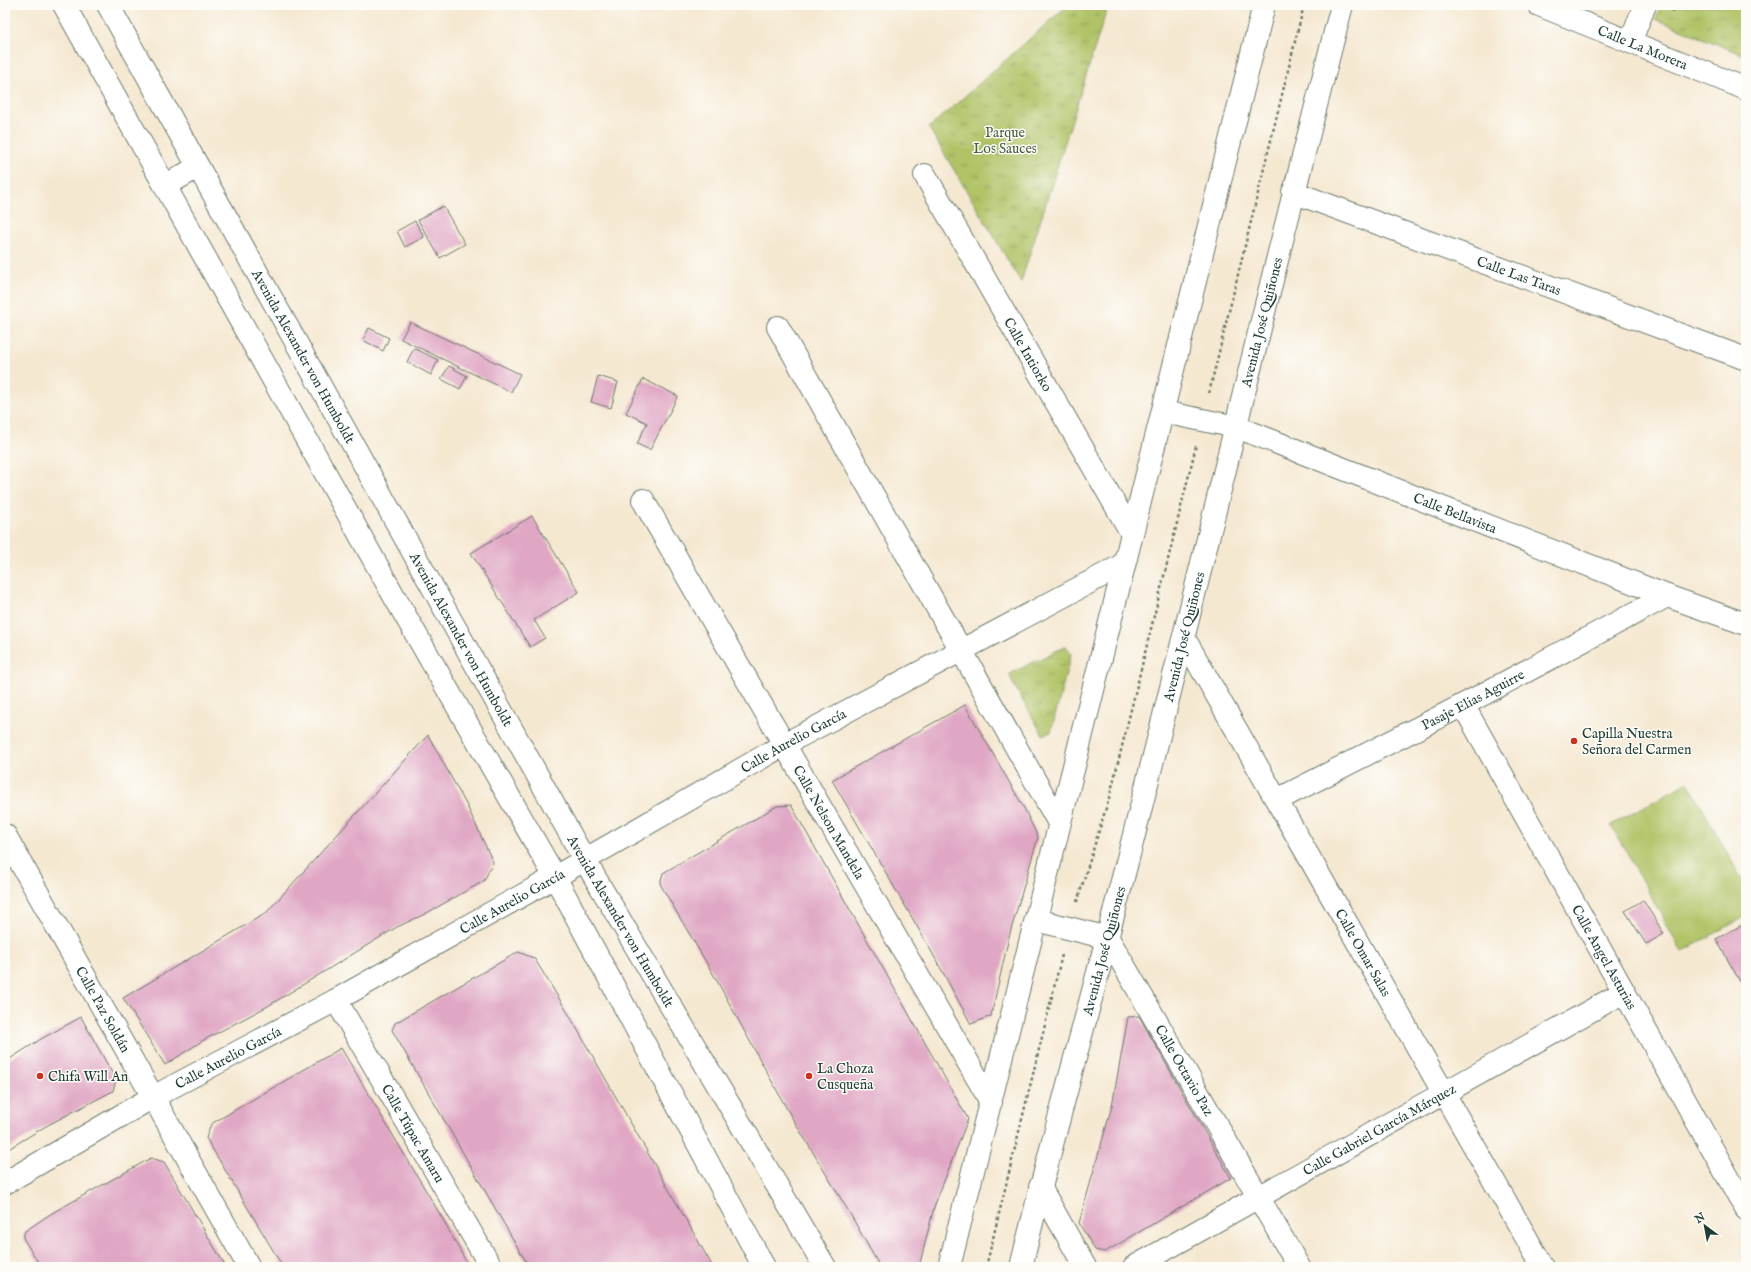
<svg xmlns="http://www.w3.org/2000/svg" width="1751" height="1272" font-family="'IM FELL English',serif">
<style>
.grass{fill:url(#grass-tufts);stroke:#68804d}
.pitch{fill:#b0c366;stroke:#68804d}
.building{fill:#e0a7c5}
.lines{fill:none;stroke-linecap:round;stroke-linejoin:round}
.minor-casing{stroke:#6a796b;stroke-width:24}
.major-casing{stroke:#6a796b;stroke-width:24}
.path{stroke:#6a796b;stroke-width:2.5;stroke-dasharray:3 3;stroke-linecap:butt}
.minor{stroke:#fff;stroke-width:22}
.major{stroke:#fff;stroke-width:22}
.poi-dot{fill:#c8321e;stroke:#fdfcf7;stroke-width:1.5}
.labels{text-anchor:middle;stroke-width:3;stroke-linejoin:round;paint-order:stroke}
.street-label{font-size:14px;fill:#1f3d34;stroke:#fdfcf7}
.park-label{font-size:14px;fill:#435e40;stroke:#fdfcf7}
.poi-label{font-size:14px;fill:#1f3d34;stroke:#fdfcf7;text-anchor:start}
</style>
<defs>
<pattern id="grass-tufts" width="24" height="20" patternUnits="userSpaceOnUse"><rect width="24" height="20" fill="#b0c366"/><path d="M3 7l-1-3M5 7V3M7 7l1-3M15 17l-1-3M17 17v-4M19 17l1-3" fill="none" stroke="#8fa055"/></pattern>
</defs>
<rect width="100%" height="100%" fill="#fdfcf7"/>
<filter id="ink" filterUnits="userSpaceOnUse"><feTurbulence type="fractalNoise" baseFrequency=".025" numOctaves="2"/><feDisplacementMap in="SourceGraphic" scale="8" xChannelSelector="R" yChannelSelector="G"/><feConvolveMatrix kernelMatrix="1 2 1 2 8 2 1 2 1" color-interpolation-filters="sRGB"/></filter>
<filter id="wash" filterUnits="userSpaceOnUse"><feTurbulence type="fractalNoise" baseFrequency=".012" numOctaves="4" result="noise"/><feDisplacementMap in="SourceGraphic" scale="16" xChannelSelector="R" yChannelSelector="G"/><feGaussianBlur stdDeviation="0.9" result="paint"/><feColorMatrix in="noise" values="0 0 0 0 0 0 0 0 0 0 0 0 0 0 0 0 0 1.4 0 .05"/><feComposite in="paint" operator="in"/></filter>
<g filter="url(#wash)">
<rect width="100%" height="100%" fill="#f5e8d1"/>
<!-- grass -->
<g class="grass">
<polygon points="1068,5 1105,5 1107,9 1021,282 929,128"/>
<polygon points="1661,5 1746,5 1746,56 1656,19"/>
<polygon points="1066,646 1071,654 1051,732 1043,735 1012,682 1010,674"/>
</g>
<!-- pitch -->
<polygon class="pitch" points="1688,782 1746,887 1746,916 1682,952 1611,825"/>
<g id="blocks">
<!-- building -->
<g class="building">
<polygon points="443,206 465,244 440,258 418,220"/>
<polygon points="415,221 424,237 405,247 397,231"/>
<polygon points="410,322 520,374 511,392 401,339"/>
<polygon points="369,328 389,338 383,351 363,340"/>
<polygon points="414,348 438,360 431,375 407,362"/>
<polygon points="449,366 467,376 460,389 441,379"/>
<polygon points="598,376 618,382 611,408 591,402"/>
<polygon points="643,379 678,396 650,450 637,444 647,423 626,413"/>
<polygon points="532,516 579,592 534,620 545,638 530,647 471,553"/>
<polygon points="965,705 1024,808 1038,837 1009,937 991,1016 971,1024 929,947 832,780"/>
<polygon points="428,735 467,806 493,862 484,881 425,914 397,927 268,1006 202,1041 165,1065 123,998 266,913"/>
<polygon points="791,805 968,1119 934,1207 919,1267 880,1267 849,1212 788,1111 716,979 660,884 663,873 777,806"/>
<polygon points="1643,900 1664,934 1646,944 1625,911"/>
<polygon points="1746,923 1746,992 1716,939"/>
<polygon points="518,952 534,958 568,1013 713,1267 529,1267 392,1030 395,1023"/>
<polygon points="1139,1016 1231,1178 1105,1252 1095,1250 1079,1223 1112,1106 1128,1017"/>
<polygon points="81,1017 116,1080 113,1091 46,1126 5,1151 5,1062 41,1039"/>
<polygon points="341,1048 441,1216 469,1267 283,1267 206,1138 211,1124"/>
<polygon points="151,1158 164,1162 226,1267 41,1267 23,1238 25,1231 52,1213"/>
</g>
</g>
</g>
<g filter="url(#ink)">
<use href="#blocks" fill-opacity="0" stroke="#6a796b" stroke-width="1"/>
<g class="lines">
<defs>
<g id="minor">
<path id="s1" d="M1539,5L1746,89"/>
<polyline points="1630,42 1645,5"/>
<path id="s2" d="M925,175L1132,534"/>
<path id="s3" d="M1293,192L1746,359"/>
<polyline points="778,327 1059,823"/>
<path id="s4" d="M1163,412L1237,427L1667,596L1746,624"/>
<path id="s5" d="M643,500L991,1102"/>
<path id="s6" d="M1184,638L1543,1267"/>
<path id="s7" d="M1463,705L1746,1209"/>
<path id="s8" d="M1277,800L1463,705L1667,596"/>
<path id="s9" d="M5,835L249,1267"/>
<path id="s10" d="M1036,920L1108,938L1299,1267"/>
<path id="s11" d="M336,1000L491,1267"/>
<path id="s12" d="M5,1183L153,1097L336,1000L555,877L785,744L1124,564"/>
<polyline points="1040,1187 1085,1267"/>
<polyline points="949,1267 1264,5"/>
<path id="s13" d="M1021,1267C1058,1114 1102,964 1140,811C1208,543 1272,273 1342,5"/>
<path id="s14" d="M1134,1267L1624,992"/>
</g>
<g id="major">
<polyline points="64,5 394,596 555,877 764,1267"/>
<path id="s15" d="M108,5L584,859L825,1267"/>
<polyline points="166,185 198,167"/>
</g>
</defs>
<!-- minor casing -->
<use href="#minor" class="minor-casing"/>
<!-- major casing -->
<use href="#major" class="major-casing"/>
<!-- path -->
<g class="path">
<polyline points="1672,11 1684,5"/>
<polyline points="1209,393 1304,5"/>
<polyline points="1077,902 1110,795 1196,446"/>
<polyline points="986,1267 1062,955"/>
</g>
<!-- minor -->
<use href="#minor" class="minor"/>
<!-- major -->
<use href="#major" class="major"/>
</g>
</g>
<!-- markers -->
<g class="poi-dot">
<circle cx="1574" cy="741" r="4"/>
<circle cx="40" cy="1076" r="4"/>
<circle cx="809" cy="1076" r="4"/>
</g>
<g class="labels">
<!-- street labels -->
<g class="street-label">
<text dy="5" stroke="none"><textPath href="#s1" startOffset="112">Calle La Morera</textPath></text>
<text dy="5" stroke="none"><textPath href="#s3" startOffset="241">Calle Las Taras</textPath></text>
<text dy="5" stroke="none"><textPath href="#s13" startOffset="975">Avenida José Quiñones</textPath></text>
<text dy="5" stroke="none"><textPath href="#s2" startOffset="207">Calle Intiorko</textPath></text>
<text dy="5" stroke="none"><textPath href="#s15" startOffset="402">Avenida Alexander von Humboldt</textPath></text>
<text dy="5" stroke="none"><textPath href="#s4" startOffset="310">Calle Bellavista</textPath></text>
<text dy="5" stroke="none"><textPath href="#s13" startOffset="651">Avenida José Quiñones</textPath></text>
<text dy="5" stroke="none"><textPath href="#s15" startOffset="726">Avenida Alexander von Humboldt</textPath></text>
<text dy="5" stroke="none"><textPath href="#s8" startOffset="220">Pasaje Elias Aguirre</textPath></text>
<text dy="5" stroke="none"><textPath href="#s12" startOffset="904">Calle Aurelio García</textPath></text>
<text dy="5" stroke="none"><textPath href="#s5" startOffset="372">Calle Nelson Mandela</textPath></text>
<text dy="5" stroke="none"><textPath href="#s12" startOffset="580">Calle Aurelio García</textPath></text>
<text dy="5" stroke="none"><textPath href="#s15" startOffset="1050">Avenida Alexander von Humboldt</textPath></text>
<text dy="5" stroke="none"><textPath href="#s13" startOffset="327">Avenida José Quiñones</textPath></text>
<text dy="5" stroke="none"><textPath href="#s6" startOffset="362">Calle Omar Salas</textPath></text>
<text dy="5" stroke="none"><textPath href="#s7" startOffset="289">Calle Angel Asturias</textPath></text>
<text dy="5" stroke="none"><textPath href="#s9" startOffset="200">Calle Paz Soldán</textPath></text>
<text dy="5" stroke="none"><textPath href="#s12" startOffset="256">Calle Aurelio García</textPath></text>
<text dy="5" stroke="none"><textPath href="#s10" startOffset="227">Calle Octavio Paz</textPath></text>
<text dy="5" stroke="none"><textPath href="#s14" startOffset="281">Calle Gabriel García Márquez</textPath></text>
<text dy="5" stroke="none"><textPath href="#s11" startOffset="154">Calle Túpac Amaru</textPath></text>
</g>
<!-- park labels -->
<g class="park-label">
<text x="1005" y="137">Parque<tspan x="1005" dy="16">Los Sauces</tspan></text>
</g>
<!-- poi labels -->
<g class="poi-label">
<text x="1582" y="738">Capilla Nuestra<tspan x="1582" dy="16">Señora del Carmen</tspan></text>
<text x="817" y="1073">La Choza<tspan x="817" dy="16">Cusqueña</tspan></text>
<text x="48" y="1081">Chifa Will An</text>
</g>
</g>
<!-- margin -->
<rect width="1751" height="1272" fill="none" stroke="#fdfcf7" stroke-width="20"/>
<!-- north arrow -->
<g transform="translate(1705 1226) rotate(328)" stroke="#fdfcf7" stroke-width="3" paint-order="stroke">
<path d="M0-3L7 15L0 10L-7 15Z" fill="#1f3d34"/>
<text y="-6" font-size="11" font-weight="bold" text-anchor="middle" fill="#1f3d34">N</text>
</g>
</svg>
